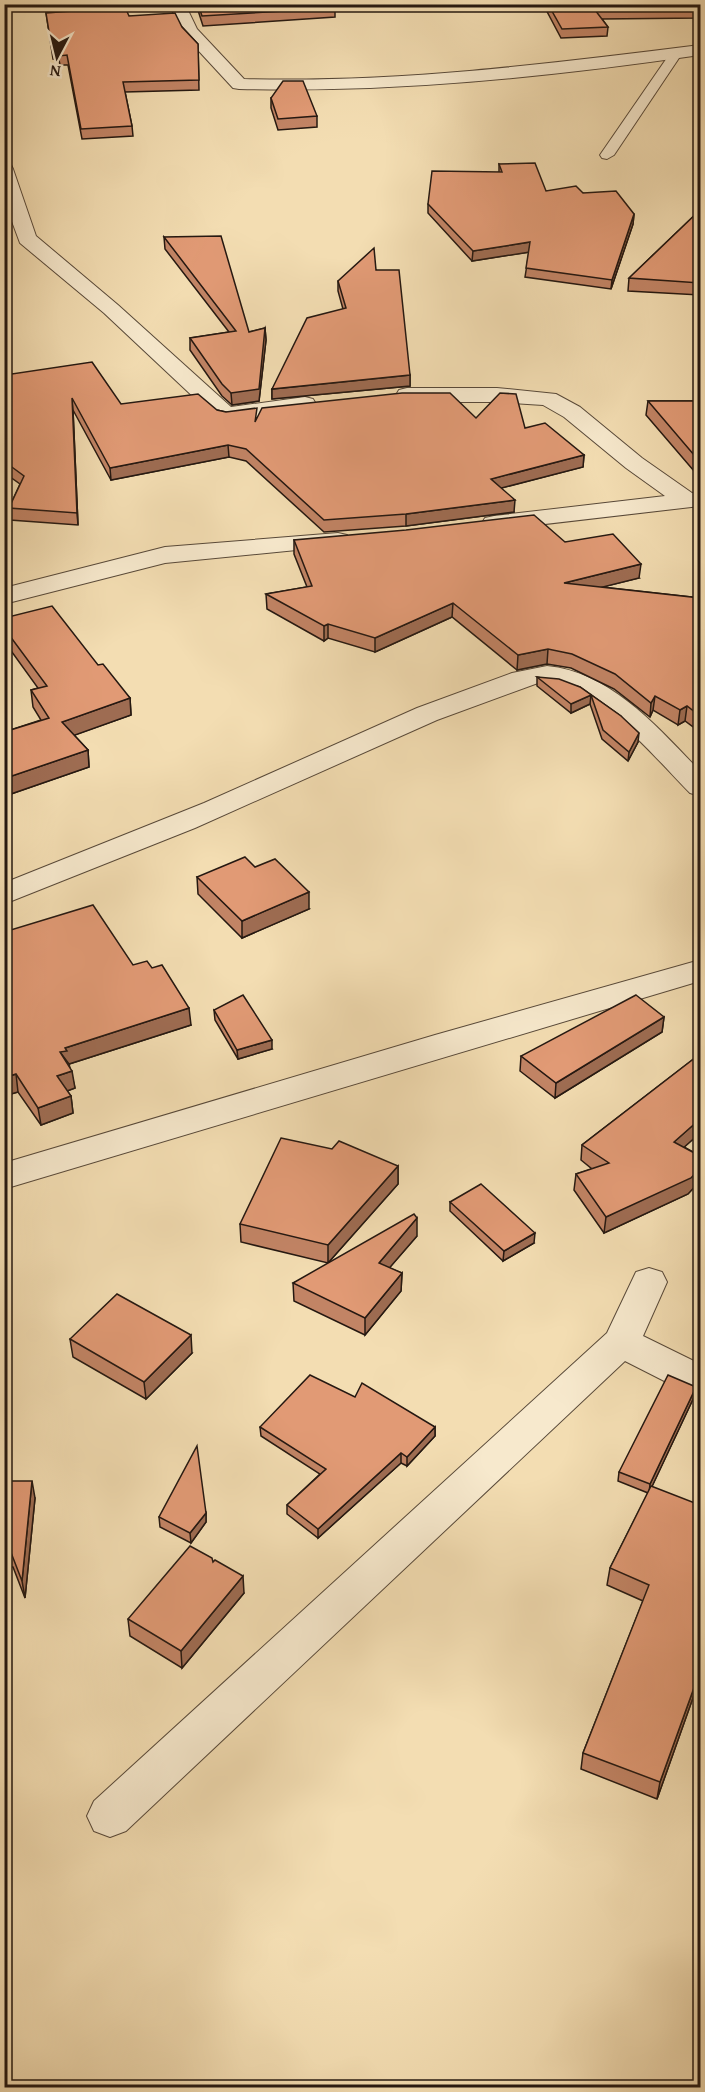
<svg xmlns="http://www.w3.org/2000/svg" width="705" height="2092" font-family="'Gentium Book Plus',serif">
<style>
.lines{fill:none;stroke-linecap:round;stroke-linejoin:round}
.lane-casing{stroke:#584939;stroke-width:2}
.street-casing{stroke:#584939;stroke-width:2}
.lane{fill:#f7e9cd;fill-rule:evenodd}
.street{fill:#f7e9cd;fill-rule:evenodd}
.wall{fill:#c28465;stroke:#251811;stroke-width:1.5}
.shaded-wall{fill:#9e6c52;stroke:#251811;stroke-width:1.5}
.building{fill:#e19a75;stroke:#251811;stroke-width:1.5}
</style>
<rect width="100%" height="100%" fill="#f3ddb2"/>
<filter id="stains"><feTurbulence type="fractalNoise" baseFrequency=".00333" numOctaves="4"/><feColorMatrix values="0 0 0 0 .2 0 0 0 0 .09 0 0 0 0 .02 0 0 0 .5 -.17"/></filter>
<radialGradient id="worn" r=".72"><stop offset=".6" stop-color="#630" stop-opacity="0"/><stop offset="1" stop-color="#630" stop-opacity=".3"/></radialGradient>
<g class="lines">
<defs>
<polygon id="lane" points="675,51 681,55 614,155 607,159 602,158 600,155 671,52"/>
<g id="street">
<path d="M169,4H185L197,29L244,79C396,83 549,64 700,45V55C548,77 393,93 239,89L233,88L184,35Z"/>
<polygon points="4,163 11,165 13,169 36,236 118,305 231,407 305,397 313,399 316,404 313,409 226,422 218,420 104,313 20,243 4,200"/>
<polygon points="407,388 497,388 556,394 580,407 642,458 692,493 700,494 700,506 494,530 485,528 482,523 485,518 494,516 665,496 626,468 564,417 543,405 497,402 407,402 399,400 396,395 399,390"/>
<polygon points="338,533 347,535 350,540 347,545 165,563 4,604 4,588 165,547"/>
<path d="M547,666C611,672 658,728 700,771V796L690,793C654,757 593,680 538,683L437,720L195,828L4,904V883L204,803L417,708L512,673Z"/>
<polygon points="700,960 700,981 4,1189 4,1163 435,1035"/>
<polygon points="649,1268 662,1272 667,1282 643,1336 700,1364 700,1396 686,1392 625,1361 126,1831 110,1837 94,1831 87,1816 94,1801 607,1333 636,1272"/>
</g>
</defs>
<!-- lane casing -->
<use href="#lane" class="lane-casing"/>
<!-- street casing -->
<use href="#street" class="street-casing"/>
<!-- lane -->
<use href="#lane" class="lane"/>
<!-- street -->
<use href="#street" class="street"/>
</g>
<!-- wall -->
<g class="wall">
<polygon points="196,4 334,4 335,8 335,17 203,26"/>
<polygon points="543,4 700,4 700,18 602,19 608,27 607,36 561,38"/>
<polygon points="46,13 129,16 182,27 198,44 199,90 125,92 132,126 133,136 82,139 68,65 60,65 59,60 53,59"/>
<polygon points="271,98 317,116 317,127 278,130 271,108"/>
<polygon points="499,164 546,191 583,193 634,214 633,224 611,289 525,277 529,252 472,261 428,213 428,204 499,172"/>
<polygon points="700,210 700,295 628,291 629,278"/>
<polygon points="164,237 249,332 265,328 266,340 259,401 232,405 222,396 190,350 190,338 229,332 165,249"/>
<polygon points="376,270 410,375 410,386 272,399 272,389 343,309 338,291 338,281"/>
<polygon points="4,364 12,374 121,404 217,410 257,419 476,418 525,428 584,455 583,467 501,488 514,512 406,526 324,532 246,461 229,457 111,480 73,410 78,525 10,520 9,508 20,484 6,474 5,462 9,434 4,434"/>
<polygon points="648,401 700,401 700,478 646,415"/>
<polygon points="294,540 565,542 639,578 602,587 700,598 700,732 685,721 678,725 653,710 650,717 614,689 571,668 547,664 517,670 452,617 375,652 328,638 324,641 267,609 266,594 307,587 294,554"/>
<polygon points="4,618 98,665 130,698 131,715 74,735 88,750 89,767 8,795 4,790 4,732 41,720 33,707 31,690 38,688 4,641"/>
<polygon points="537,677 580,687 621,716 638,742 628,761 602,739 590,704 571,713 537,686"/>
<polygon points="197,877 309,909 242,938 198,894"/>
<polygon points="4,932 133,965 152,968 191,1025 69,1064 75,1088 67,1091 71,1096 73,1113 41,1125 18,1092 4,1096"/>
<polygon points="214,1010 272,1049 238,1059 215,1020"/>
<polygon points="664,1017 662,1032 555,1098 520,1071 521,1056"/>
<polygon points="700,1054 700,1133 684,1147 700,1156 700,1181 688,1194 604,1233 574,1190 576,1174 592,1169 581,1160 582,1145"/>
<polygon points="332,1149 398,1166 398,1184 328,1263 241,1242 240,1224"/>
<polygon points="450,1202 534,1243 503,1261 450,1211"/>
<polygon points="417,1236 389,1268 402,1273 401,1291 365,1335 294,1301 293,1283"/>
<polygon points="70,1339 192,1353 146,1399 73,1357"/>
<polygon points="696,1387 694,1397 652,1486 700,1678 657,1799 581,1769 583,1753 643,1601 607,1585 610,1568 648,1493 618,1481 619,1472"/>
<polygon points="355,1397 435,1427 435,1436 407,1466 401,1463 318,1538 287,1514 287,1505 320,1474 261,1436 260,1427"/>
<polygon points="4,1481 35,1498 25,1598 13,1567 9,1567 6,1585 4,1585"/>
<polygon points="206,1513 206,1522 191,1543 160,1527 159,1517"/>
<polygon points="213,1562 244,1593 182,1668 130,1636 128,1619"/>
</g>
<!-- shaded-wall -->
<g class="shaded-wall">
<polygon points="634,214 633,224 611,289 612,280"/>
<polygon points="530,242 530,252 472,261 473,251"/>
<polygon points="265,328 266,340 259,401 232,405 231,393"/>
<polygon points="410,375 410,386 272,399 272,389"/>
<polygon points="72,398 73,410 78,525 77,513"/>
<polygon points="228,445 229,457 111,480 110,468"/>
<polygon points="584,455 583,467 490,491 491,479"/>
<polygon points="515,500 514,512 406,526 406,514"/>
<polygon points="641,564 639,578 563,597 564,583"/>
<polygon points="453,603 452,617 375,652 375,638"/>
<polygon points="328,624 328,638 324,641 324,626"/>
<polygon points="548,649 547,664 517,670 518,655"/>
<polygon points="591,695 590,704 571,713 571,704"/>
<polygon points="655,696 653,710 650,717 651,703"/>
<polygon points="130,698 131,715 64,739 62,722"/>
<polygon points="687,706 685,721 678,725 680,710"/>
<polygon points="639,733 638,742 628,761 629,752"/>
<polygon points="88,750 89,767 8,795 6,778"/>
<polygon points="309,892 309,909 242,938 242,921"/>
<polygon points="189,1008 191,1025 69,1064 60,1052 65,1048"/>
<polygon points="664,1017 662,1032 555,1098 556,1083"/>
<polygon points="272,1040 272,1049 238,1059 237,1050"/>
<polygon points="72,1071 75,1088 59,1094 57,1076"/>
<polygon points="16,1074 18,1092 4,1096 4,1078"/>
<polygon points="71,1096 73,1113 41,1125 38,1108"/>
<polygon points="700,1119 700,1133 672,1158 674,1142"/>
<polygon points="398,1166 398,1184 328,1263 328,1245"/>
<polygon points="700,1168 700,1181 688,1194 604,1233 606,1217"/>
<polygon points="417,1218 417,1236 379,1280 379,1263"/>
<polygon points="535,1233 534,1243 503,1261 504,1251"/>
<polygon points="402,1273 401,1291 365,1335 365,1318"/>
<polygon points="191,1335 192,1353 146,1399 144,1382"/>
<polygon points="696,1387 694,1397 649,1493 650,1484"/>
<polygon points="435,1427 435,1436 407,1466 407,1457"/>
<polygon points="401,1453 401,1463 318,1538 318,1529"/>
<polygon points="32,1481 35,1498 25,1598 22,1581"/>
<polygon points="206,1513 206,1522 191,1543 190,1533"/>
<polygon points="5,1550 9,1567 6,1585 4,1575"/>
<polygon points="243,1576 244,1593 182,1668 181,1651"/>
<polygon points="700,1671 700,1678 657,1799 660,1782"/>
</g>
<!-- building -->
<g class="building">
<polygon points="198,4 334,4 335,8 202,16"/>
<polygon points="548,4 700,4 700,9 595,10 608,27 562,29"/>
<polygon points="125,7 129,16 175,13 182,27 198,44 199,80 123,82 132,126 81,129 67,55 59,56 58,51 52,50 46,13"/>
<polygon points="283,81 303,81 317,116 278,119 271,98"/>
<polygon points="535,163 546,191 576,186 583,193 616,191 634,214 612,280 526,268 530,242 473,251 428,204 432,171 502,172 499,164"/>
<polygon points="700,210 700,283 629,278"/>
<polygon points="221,236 249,332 265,328 259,389 231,393 222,384 190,338 236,331 164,237"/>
<polygon points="374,248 376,270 399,270 410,375 272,389 307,318 346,308 338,281"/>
<polygon points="92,362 121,404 198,394 217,410 226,412 257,408 255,422 262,408 402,393 450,393 476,418 500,393 516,394 525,428 545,423 584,455 491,479 515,500 406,514 324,520 246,449 228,445 110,468 72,398 77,513 9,508 24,476 5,462 10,422 4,423 4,364 12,374"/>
<polygon points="648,401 700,401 700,462"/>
<polygon points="534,515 565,542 613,534 641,564 564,583 700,598 700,716 687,706 680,710 655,696 651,703 615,674 572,654 548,649 518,655 453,603 375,638 328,624 324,626 266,594 312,586 294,540 406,530"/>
<polygon points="52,606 98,665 103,664 130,698 62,722 88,750 6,778 4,776 4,732 49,718 31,690 47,686 4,628 4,618"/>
<polygon points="537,677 559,679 580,687 621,716 639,733 629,752 603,730 591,695 571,704"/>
<polygon points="245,857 255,867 275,859 309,892 242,921 197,877"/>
<polygon points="93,905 133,965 147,961 152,968 162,965 189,1008 65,1048 67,1051 60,1052 72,1071 57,1076 71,1096 38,1108 16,1074 4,1078 4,932"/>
<polygon points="243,995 272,1040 237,1050 214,1010"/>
<polygon points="636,995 664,1017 556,1083 521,1056"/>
<polygon points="700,1054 700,1119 674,1142 700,1156 700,1168 691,1178 606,1217 576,1174 609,1163 582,1145"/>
<polygon points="281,1138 332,1149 339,1141 398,1166 328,1245 240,1224"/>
<polygon points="481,1184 535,1233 504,1251 450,1202"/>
<polygon points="414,1214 417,1218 379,1263 402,1273 365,1318 293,1283"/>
<polygon points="117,1294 191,1335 144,1382 70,1339"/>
<polygon points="310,1375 355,1397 362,1383 435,1427 407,1457 401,1453 318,1529 287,1505 326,1469 260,1427"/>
<polygon points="668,1375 696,1387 650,1484 619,1472"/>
<polygon points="197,1446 206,1513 190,1533 159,1517"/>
<polygon points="4,1481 32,1481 22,1581 10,1550 5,1550 4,1557"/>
<polygon points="651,1486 700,1505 700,1671 660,1782 583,1753 649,1585 610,1568"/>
<polygon points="190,1546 212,1558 213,1562 215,1560 243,1576 181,1651 128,1619"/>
</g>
<!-- margin -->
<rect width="705" height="2092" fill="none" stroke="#f3ddb2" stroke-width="24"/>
<rect x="6" y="6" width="693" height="2080" fill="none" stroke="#251811" stroke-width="3"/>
<rect x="12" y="12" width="681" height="2068" fill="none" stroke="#251811" stroke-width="1.5"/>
<!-- north arrow -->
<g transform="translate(57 57) rotate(187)" stroke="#f7e9cd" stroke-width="4.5" paint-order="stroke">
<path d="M0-4.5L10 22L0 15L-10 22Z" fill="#251811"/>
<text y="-9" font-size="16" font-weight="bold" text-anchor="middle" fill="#251811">N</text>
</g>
<rect width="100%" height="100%" filter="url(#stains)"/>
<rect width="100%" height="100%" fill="url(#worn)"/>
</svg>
